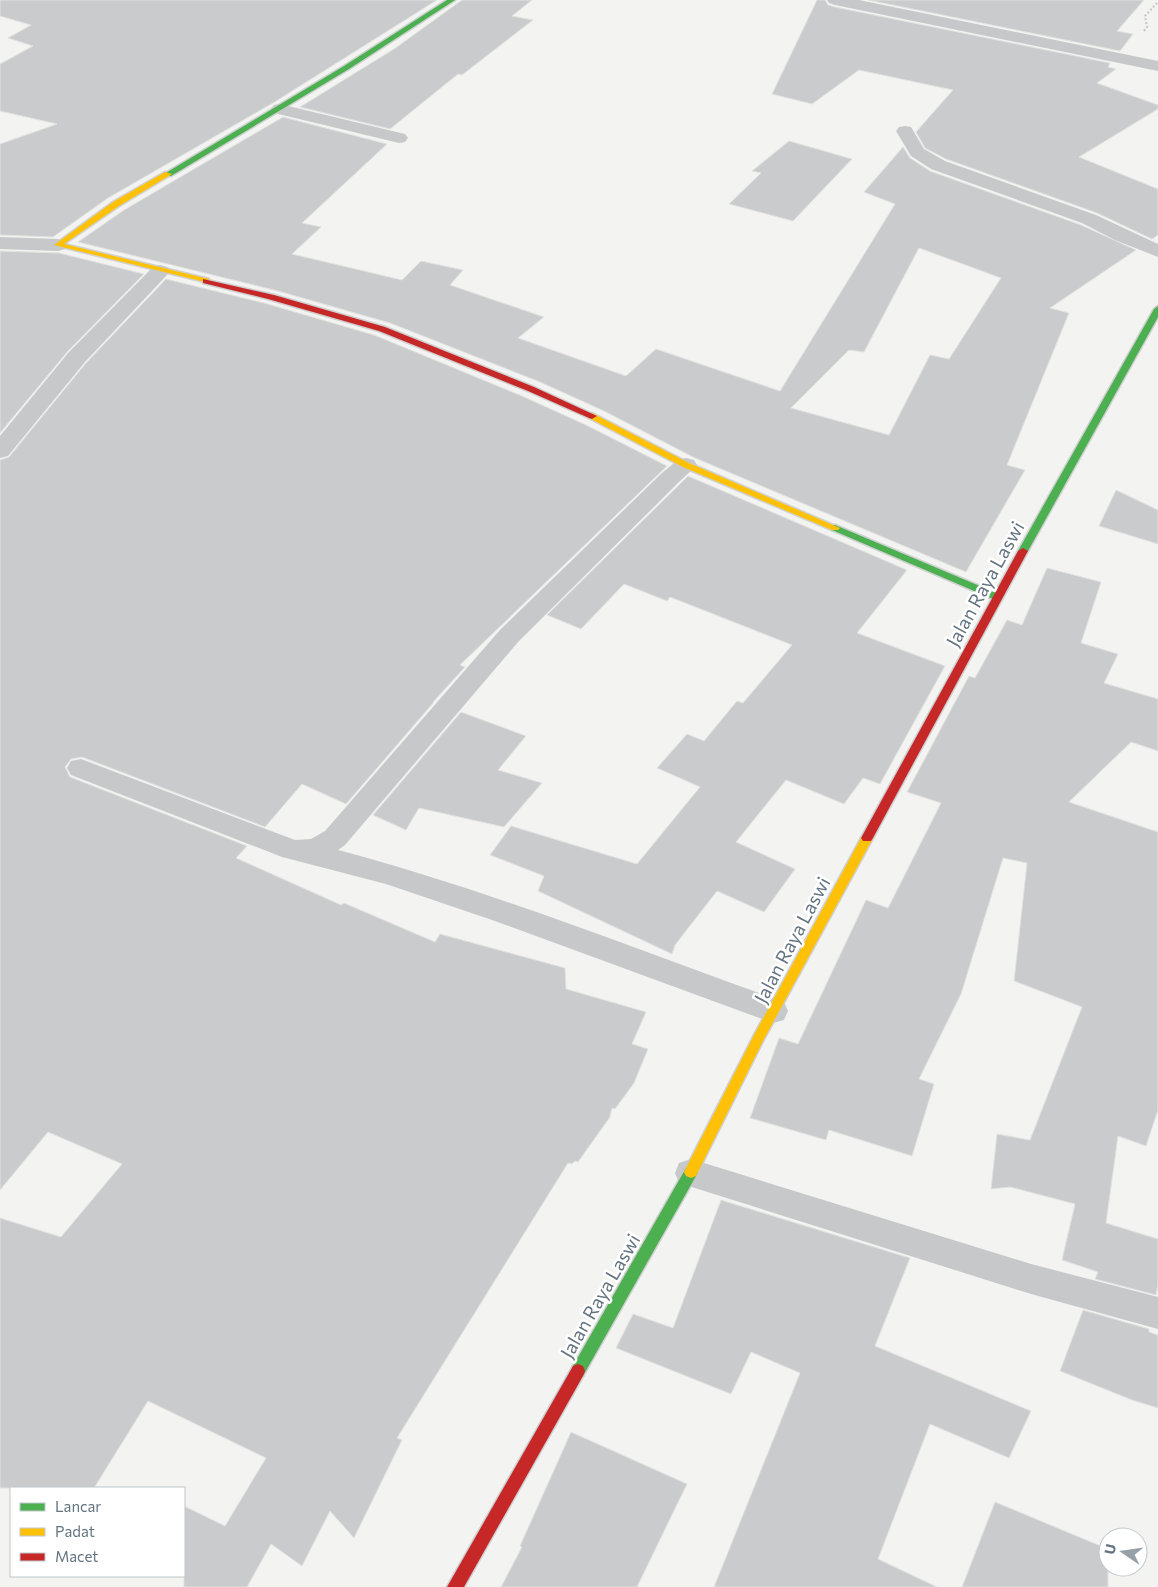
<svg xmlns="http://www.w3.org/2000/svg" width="1158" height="1587" font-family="Commissioner,sans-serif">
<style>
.building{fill:#cacbcc;stroke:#e2e2e1;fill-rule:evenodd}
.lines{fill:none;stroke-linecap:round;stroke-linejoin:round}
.fast-casing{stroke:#cfd0d1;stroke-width:3}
.slow-casing{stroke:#cfd0d1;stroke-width:3}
.jam-casing{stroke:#cfd0d1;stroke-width:3}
.path{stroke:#c5c6c6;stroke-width:2;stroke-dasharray:2 2;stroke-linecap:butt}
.street{fill:#c7c8c9;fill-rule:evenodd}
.fast{fill:#4caf50;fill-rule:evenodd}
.slow{fill:#ffc107;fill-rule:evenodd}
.jam{fill:#c62828;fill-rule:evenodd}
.labels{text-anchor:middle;stroke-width:5;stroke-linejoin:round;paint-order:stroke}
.street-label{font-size:19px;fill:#647480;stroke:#fff}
</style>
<rect width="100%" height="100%" fill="#f3f3f1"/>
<!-- building -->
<g class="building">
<polygon points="0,0 437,0 273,103 108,198 53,237 0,235 0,144 57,124 0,111 0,64 33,46 8,38 31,25 0,16"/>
<polygon points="462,0 532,0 512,16 533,20 462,75 458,74 390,129 300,107 394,49"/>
<polygon points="817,0 825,0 828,5 835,7 1110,63 1108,67 1116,69 1097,83 1158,105 1158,109 1079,157 1158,189 1158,235 1152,239 1097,213 946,159 925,148 916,132 953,90 859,70 812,104 772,94"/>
<polygon points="868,0 1144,0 1117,31 1133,34 1120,51"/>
<path d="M283,117L387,144L302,223L321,227L292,254L402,280L421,261L463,270L450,285L544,317L518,338L626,376L656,349L780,391L895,204L864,192L903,147L910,158L930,171L1081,225L1136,250L1050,308L1069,313L1007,465L1025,470L966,572L695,458L604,411L540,382L390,323L278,291L78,242L124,210ZM919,248L1001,278L949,359L930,355L889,435L791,408L849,350L864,352Z"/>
<polygon points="789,141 852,159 793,221 729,204 761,173 752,171"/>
<polygon points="0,251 59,253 144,274 68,351 0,433"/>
<polygon points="166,279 264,303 374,335 522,396 586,425 667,466 460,665 465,667 433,702 434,702 346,804 302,784 265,827 82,757 71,759 65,767 70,777 247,846 236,858 341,905 344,903 435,942 440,934 565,968 566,989 646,1012 632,1044 648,1049 634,1083 615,1109 612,1108 610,1117 578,1162 575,1161 572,1164 568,1163 397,1438 402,1440 354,1538 330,1511 302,1566 271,1544 247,1587 184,1587 184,1506 225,1526 266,1458 148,1401 94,1488 0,1488 0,1218 61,1237 122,1164 48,1132 0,1190 0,460 9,457 86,363"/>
<polygon points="688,476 907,570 857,633 945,666 880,784 863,778 844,804 786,780 736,842 795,869 764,912 717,891 675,945 672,954 538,891 544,876 490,855 511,826 637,864 700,787 657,768 687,734 704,741 737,701 743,703 792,645 670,597 667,601 624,584 581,629 547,615"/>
<polygon points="1116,490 1158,510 1158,544 1099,526"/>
<polygon points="1047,568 1101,582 1081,643 1118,654 1104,683 1158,699 1158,751 1131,742 1069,802 1158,832 1158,1110 1146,1146 1118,1136 1106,1223 1158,1239 1158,1285 1156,1295 1095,1279 1098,1272 1062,1260 1075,1204 1010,1187 991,1189 997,1134 1030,1140 1082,1007 1014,981 1027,863 1003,858 961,994 919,1079 934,1084 912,1156 829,1130 826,1140 750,1118 779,1038 798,1044 866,900 888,908 941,803 907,792 969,676 975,678 1007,620 1022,625"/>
<polygon points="461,712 526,736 498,770 542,783 504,827 419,808 406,830 373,815"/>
<polygon points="721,1200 910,1258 875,1346 1031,1411 1009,1458 930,1424 878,1559 937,1587 714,1587 800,1373 751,1352 731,1394 616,1348 633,1314 673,1328"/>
<polygon points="1083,1310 1149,1329 1149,1332 1158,1335 1158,1408 1132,1400 1060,1371"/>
<polygon points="571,1432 687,1484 637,1587 501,1587 522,1547 520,1546"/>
<polygon points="995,1502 1108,1549 1108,1587 962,1587"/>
</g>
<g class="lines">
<defs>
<g id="fast">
<polygon points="447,0 455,0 349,69 171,176 164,174 344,66"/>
<polygon points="1158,306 1158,317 1028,551 1026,553 1020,553 1018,551 1154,309"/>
<polygon points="835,525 1001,595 1002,597 997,600 993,599 832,530 830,528 832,526"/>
<polygon points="691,1166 696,1168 698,1172 696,1176 583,1376 578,1378 573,1376 571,1371 573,1366 686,1168"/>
</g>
<g id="slow">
<polygon points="165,172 172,174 119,206 64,244 209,279 209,283 54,245 113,202"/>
<polygon points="592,413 689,463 840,528 838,530 832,530 683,467 589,418 589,414"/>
<polygon points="867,834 873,838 763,1041 696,1176 691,1178 686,1176 684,1172 754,1035 861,838"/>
</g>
<g id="jam">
<polygon points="203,279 274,295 385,327 534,387 597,416 592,419 589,418 528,391 379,331 268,299 203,283"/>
<polygon points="1023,548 1028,551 873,838 871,841 863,841 861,838 1018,551"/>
<polygon points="578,1364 583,1366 585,1371 583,1376 464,1587 447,1587 573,1366"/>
</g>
</defs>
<!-- fast casing -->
<use href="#fast" class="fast-casing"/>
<!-- slow casing -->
<use href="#slow" class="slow-casing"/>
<!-- jam casing -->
<use href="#jam" class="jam-casing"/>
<!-- path -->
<polyline class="path" points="1144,31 1147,27 1145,16 1158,2"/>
<!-- street -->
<g class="street">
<polygon points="827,0 859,0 1158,61 1158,71 835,5 829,3"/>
<polygon points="280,104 405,134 408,138 405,142 399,143 274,113 271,109 274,105"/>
<polygon points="905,126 911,127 924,149 945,161 1096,215 1158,244 1158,257 1115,240 1082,223 931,169 911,156 896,131 899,127"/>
<polygon points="0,237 58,239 65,241 68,245 65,249 58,251 0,249"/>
<polygon points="160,265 167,267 170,271 167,275 85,362 8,456 0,458 0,436 69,352 153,267"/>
<path d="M686,458L694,460L697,465L679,482L518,642L345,845L338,850C489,890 636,949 784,1002L788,1011L784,1020L773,1023L492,920L386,884L282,857L71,775L67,768L71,761L81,759L295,840L311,839L325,831L500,630L663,472L678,460Z"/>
<polygon points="691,1159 1031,1264 1158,1297 1158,1329 1031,1294 679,1183 675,1173 679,1163"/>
</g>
<!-- fast -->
<use href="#fast" class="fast"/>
<!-- slow -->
<use href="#slow" class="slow"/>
<!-- jam -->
<use href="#jam" class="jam"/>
</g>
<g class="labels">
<!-- street labels -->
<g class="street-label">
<text transform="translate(985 584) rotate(-61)" y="7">Jalan Raya Laswi</text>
<text transform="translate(792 940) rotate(-62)" y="7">Jalan Raya Laswi</text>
<text transform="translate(600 1296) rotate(-60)" y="7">Jalan Raya Laswi</text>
</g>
</g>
<!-- legend -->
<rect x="10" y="1487" width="175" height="90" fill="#ffffff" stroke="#c1c7cc"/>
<rect x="20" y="1503" width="25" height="8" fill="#4caf50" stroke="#c1c7cc"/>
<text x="55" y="1512" font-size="15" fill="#647480">Lancar</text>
<rect x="20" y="1528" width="25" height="8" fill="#ffc107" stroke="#c1c7cc"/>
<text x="55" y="1537" font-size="15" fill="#647480">Padat</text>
<rect x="20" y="1553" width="25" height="8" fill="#c62828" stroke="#c1c7cc"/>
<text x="55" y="1562" font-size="15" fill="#647480">Macet</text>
<!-- north arrow -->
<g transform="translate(1123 1552) rotate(283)"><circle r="24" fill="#ffffff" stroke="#c1c7cc"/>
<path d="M0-4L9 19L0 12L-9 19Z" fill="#96a0a8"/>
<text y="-8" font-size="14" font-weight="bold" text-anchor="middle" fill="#647480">U</text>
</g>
</svg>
